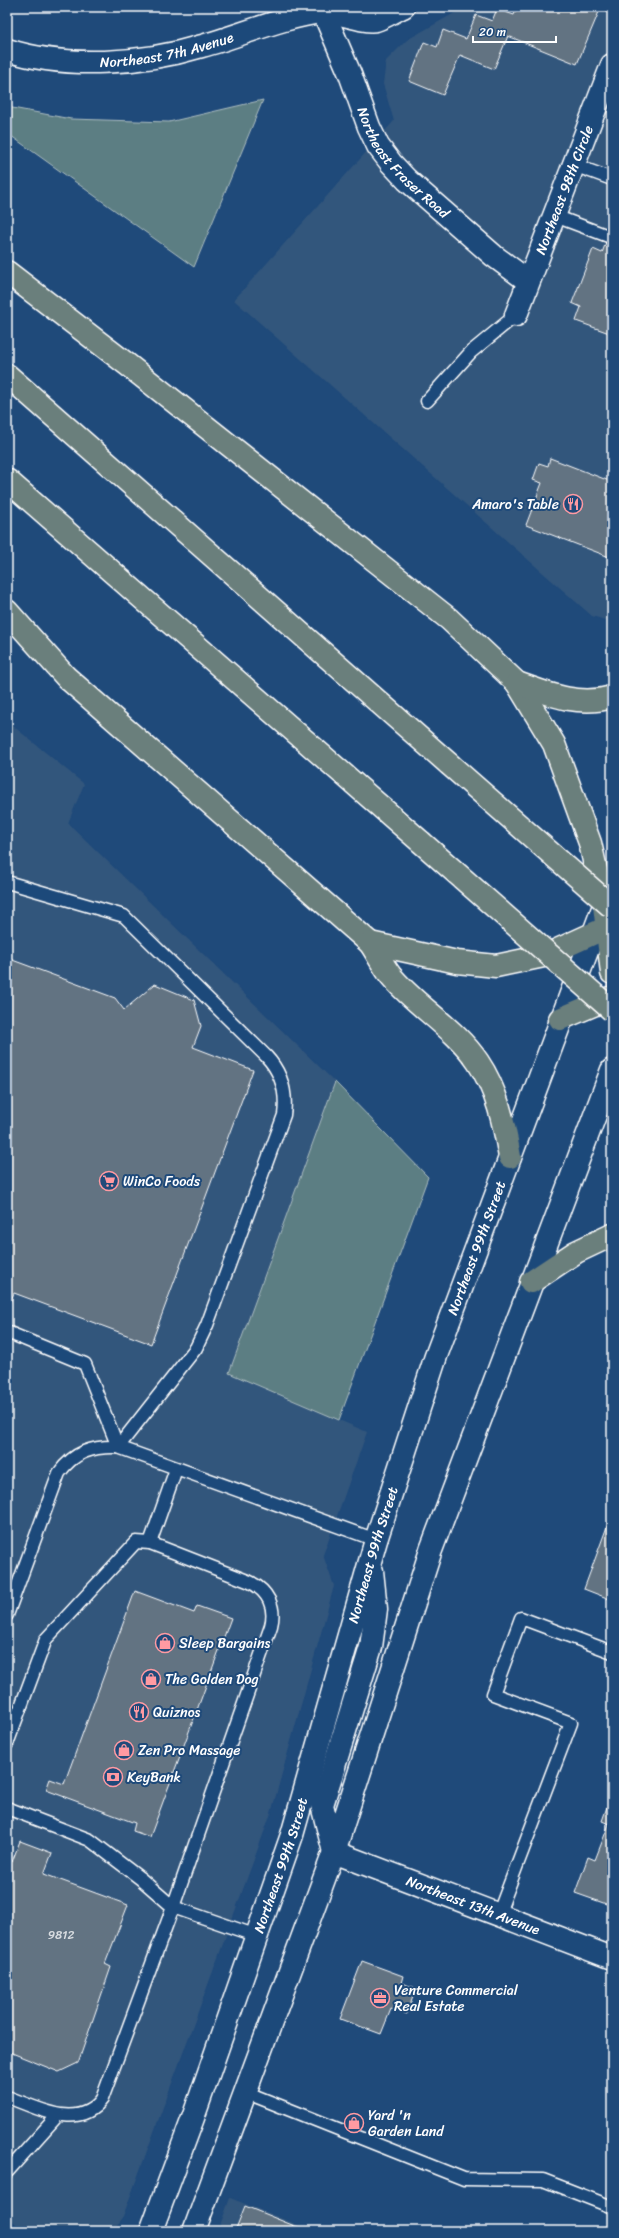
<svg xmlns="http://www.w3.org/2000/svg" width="619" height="2238" font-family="Sriracha,sans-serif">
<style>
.built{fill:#33567c}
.green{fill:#5c7e83;stroke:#aebec1}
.building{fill:#627382;stroke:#fff}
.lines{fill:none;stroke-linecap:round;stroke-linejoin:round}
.lane-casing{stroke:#fff;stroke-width:15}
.street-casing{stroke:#fff;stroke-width:25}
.secondary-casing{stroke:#fff;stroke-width:25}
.highway-casing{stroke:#fff;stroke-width:25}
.lane{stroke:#1f4a7a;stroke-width:12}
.street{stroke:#1f4a7a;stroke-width:22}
.secondary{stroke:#1f4a7a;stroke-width:22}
.highway{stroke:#6b7f7c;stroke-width:22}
.highway-bridge-casing{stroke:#fff;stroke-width:25;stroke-linecap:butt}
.highway-bridge{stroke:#6b7f7c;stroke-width:22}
.labels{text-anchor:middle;stroke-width:4;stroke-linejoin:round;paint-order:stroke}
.number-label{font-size:12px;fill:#d8dce0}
.street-label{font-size:14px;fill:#fff;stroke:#1f4a7a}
.poi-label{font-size:14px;fill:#fff;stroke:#1f4a7a;text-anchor:start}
</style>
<rect width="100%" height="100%" fill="#1f4a7a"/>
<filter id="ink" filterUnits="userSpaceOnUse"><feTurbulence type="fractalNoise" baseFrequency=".025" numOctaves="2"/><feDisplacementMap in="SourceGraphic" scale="8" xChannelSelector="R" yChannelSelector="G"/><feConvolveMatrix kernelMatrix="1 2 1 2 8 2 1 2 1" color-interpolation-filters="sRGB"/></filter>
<g filter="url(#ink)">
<!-- built -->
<g class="built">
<polygon points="465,7 612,7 612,622 592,616 234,300 394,121 383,84 386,61 407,40"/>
<polygon points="7,721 84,784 68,823 335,1082 229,1373 367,1432 323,1555 334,1586 271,1813 122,2219 112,2231 24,2231 7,2216"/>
<polygon points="230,2198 313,2231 218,2231"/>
</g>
<!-- green -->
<g class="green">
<polygon points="263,100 194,267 7,133 7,107 71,119 169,122"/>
<polygon points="335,1082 428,1177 339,1420 229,1373"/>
</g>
<!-- building -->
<g class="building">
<polygon points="517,7 538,9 539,7 601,7 577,64 508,36 494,69 460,55 443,95 409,81 424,42 437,47 443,30 466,39 476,15 492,21 497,9 514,15"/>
<polygon points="612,226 612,334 576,321 581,307 572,303 593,249 602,253"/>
<polygon points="550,458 612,482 612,558 526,525 542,483 533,480 539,463 548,466"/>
<polygon points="7,958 115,998 124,1010 155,984 194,1000 201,1026 193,1047 253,1070 151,1344 14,1293 7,1309"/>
<polygon points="612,1513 612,1600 584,1589"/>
<polygon points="135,1591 194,1613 197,1606 231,1618 150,1837 133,1831 135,1823 46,1790 50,1779 64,1784"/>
<polygon points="607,1807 612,1808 612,1906 575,1893 588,1857 595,1860 609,1824 602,1821"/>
<polygon points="20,1841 52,1853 44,1874 128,1905 105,1964 111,1967 78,2063 59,2072 7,2051 7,1860 12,1862"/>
<polygon points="362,1961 403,1976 401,1983 416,1988 407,2014 391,2009 381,2034 340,2019"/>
<polygon points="245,2206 307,2231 235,2231"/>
</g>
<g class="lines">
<defs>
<g id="lane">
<polyline points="574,165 612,179"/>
<polyline points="555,216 608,236"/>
<polyline points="427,401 471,352 516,315"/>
<path d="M7,882L124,916L266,1056C282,1073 287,1093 284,1115L207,1325L196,1348L118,1447"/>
<polyline points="7,1332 85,1364 118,1447"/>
<polyline points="150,1543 176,1469"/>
<path d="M7,1615L59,1473C74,1452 92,1446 118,1447L376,1540"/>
<path d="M7,1744L46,1639L136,1542L150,1543L250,1582C268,1591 276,1607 271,1626L173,1907L102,2099C78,2132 37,2107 7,2097"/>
<polyline points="7,1808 90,1840 141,1879 173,1907 257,1936"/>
<polyline points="498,1915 571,1723 493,1694 521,1618 612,1652"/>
<polyline points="245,2092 464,2179 543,2180 612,2207"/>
<polyline points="7,2172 58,2115"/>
</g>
<g id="street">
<path id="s1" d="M323,11L350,74L369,127L378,146L391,163L407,180L494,256L528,281"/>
<path id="s2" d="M516,315L612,65"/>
<path id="s3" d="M334,1852L612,1958"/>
</g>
<g id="secondary">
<path id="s4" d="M7,50C66,69 143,64 202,46C239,36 285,16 322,12C336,10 363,23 376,20C385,17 394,11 403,7"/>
<polyline points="334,1852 322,1805 371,1647 376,1609 372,1571"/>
<path id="s5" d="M151,2231L193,2118L292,1835L376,1540L436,1356L612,884"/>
<polyline points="194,2231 334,1852 431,1550 612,1070"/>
</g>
<g id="highway">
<polyline points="7,272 128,365 449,619 517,683 554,744 590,843 604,905 612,973"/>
<polyline points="7,375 449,764"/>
<polyline points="7,480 421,842"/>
<path d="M7,611L66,677L370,943C377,953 383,966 391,976C417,1007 455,1028 478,1062C497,1090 504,1123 510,1157"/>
<path d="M517,683C548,694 579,707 612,697"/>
<polyline points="370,943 457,962 496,966 544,956 612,925"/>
<polyline points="560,1019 612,997"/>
<polyline points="531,1282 576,1252 612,1235"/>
</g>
</defs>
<!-- lane casing -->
<use href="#lane" class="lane-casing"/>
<!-- street casing -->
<use href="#street" class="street-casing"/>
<!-- secondary casing -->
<use href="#secondary" class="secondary-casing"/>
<!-- highway casing -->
<use href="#highway" class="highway-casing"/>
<!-- lane -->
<use href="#lane" class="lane"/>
<!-- street -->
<use href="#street" class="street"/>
<!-- secondary -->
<use href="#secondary" class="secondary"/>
<!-- highway -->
<use href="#highway" class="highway"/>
<defs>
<g id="highway-bridge">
<polyline points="449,764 612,907"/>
<polyline points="421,842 612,1010"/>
</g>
</defs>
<!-- highway-bridge casing -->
<use href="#highway-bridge" class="highway-bridge-casing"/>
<!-- highway-bridge -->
<use href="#highway-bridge" class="highway-bridge"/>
</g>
</g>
<!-- icons -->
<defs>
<symbol id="restaurant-ring" viewBox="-11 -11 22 22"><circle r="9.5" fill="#1f4a7a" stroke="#ff9aa2" stroke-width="1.5"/><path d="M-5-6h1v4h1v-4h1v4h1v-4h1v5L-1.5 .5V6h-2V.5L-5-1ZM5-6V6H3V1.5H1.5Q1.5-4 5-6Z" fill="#ff9aa2"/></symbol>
<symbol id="supermarket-ring" viewBox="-11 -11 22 22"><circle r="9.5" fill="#1f4a7a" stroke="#ff9aa2" stroke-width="1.5"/><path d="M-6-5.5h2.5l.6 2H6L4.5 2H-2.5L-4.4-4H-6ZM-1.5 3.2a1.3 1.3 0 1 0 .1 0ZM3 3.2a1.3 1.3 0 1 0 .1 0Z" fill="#ff9aa2"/></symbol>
<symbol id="shop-ring" viewBox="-11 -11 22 22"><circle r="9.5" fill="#1f4a7a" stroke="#ff9aa2" stroke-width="1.5"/><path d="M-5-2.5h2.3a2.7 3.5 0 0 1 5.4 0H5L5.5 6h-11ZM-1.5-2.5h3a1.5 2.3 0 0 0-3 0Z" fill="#ff9aa2"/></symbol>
<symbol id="bank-ring" viewBox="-11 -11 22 22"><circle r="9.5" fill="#1f4a7a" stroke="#ff9aa2" stroke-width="1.5"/><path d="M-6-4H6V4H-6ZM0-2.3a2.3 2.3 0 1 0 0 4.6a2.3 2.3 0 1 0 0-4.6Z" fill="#ff9aa2"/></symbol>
<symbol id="office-ring" viewBox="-11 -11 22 22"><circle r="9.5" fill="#1f4a7a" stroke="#ff9aa2" stroke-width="1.5"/><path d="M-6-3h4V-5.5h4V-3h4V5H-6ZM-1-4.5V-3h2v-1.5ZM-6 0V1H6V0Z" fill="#ff9aa2"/></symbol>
</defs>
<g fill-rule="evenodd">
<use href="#restaurant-ring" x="562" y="493" width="22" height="22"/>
<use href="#supermarket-ring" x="98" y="1170" width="22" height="22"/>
<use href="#shop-ring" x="154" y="1632" width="22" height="22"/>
<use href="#shop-ring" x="140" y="1668" width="22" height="22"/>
<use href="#restaurant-ring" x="128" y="1701" width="22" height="22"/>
<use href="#shop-ring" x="113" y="1739" width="22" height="22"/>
<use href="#bank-ring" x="102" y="1766" width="22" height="22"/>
<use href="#office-ring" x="369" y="1987" width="22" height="22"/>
<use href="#shop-ring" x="343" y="2112" width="22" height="22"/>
</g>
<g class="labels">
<!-- number labels -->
<g class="number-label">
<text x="61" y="1939">9812</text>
</g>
<!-- street labels -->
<g class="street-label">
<text dy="5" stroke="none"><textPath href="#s4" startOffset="162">Northeast 7th Avenue</textPath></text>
<text dy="5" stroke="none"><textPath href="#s1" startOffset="174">Northeast Fraser Road</textPath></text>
<text dy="5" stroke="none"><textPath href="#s2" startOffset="134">Northeast 98th Circle</textPath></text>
<text dy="5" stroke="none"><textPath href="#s5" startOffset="1036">Northeast 99th Street</textPath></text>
<text dy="5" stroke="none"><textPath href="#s5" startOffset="712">Northeast 99th Street</textPath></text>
<text dy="5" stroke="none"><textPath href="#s5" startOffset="388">Northeast 99th Street</textPath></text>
<text dy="5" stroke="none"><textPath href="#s3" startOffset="149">Northeast 13th Avenue</textPath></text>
</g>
<!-- poi labels -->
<g class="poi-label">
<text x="559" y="509" text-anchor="end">Amaro's Table</text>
<text x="123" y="1186">WinCo Foods</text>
<text x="179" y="1648">Sleep Bargains</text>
<text x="165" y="1684">The Golden Dog</text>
<text x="153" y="1717">Quiznos</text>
<text x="138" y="1755">Zen Pro Massage</text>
<text x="127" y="1782">KeyBank</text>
<text x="394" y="1995">Venture Commercial<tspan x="394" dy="16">Real Estate</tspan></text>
<text x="368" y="2120">Yard 'n<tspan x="368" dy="16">Garden Land</tspan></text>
</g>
</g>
<!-- margin -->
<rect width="619" height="2238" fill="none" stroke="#1f4a7a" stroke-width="24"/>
<rect x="12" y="12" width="595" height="2214" fill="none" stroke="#fff" stroke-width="1.5" filter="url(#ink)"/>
<!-- scale -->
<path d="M473 36v6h83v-6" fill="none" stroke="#ffffff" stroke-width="2"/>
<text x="479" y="36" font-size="12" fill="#ffffff" stroke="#1f4a7a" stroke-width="3" paint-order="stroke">20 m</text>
</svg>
